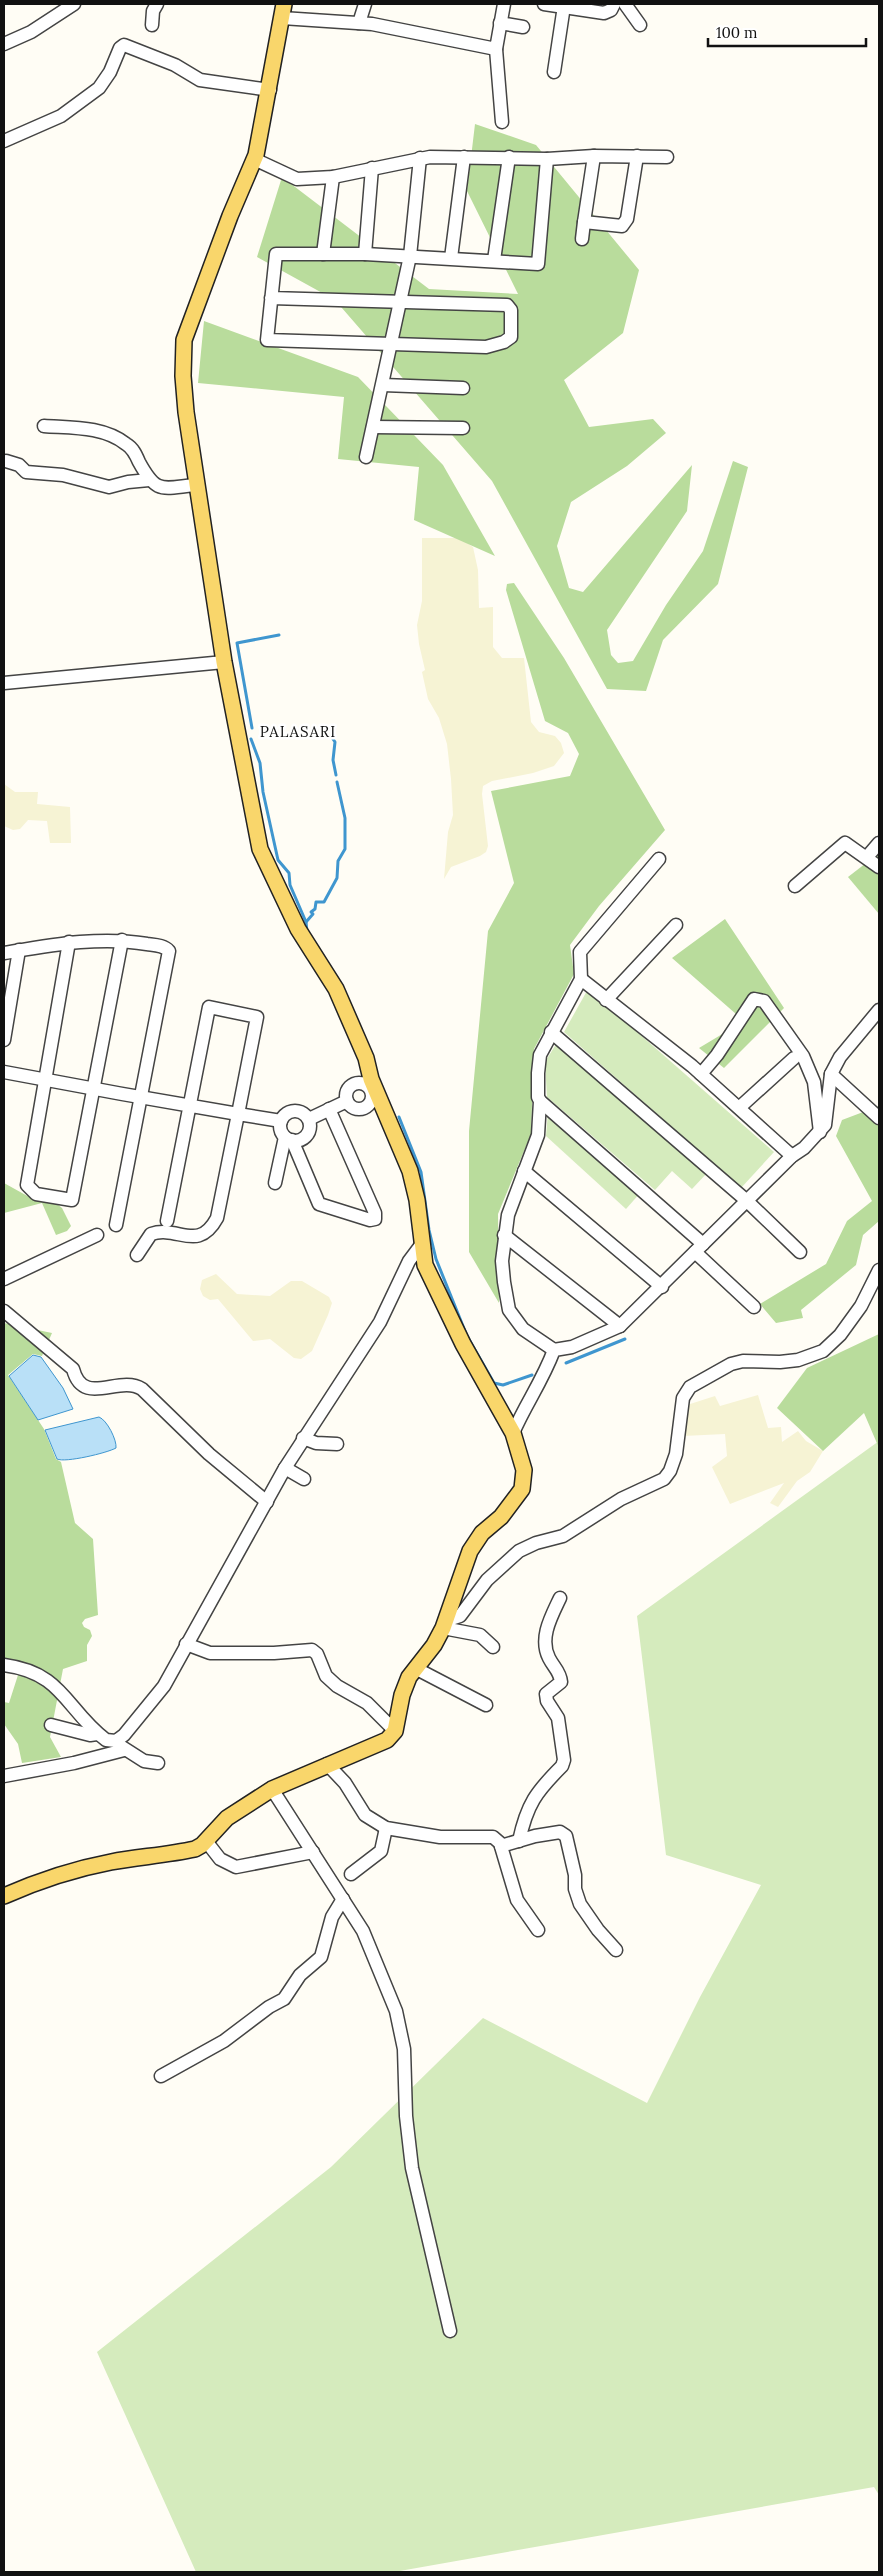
<svg xmlns="http://www.w3.org/2000/svg" width="883" height="2576" font-family="Lora,serif">
<style>
.farmland{fill:#f6f3d4}
.green{fill:#d5ebbd}
.forest{fill:#b9dc9c}
.water{fill:#b9e0f7;stroke:#3f96cf}
.lines{fill:none;stroke-linecap:round;stroke-linejoin:round}
.stream{stroke:#3f96cf;stroke-width:3}
.minor-casing{stroke:#444;stroke-width:15}
.major-casing{stroke:#222;stroke-width:18}
.minor{stroke:#fff;stroke-width:12}
.major{stroke:#f9d66b;stroke-width:15}
.labels{text-anchor:middle;stroke-width:5;stroke-linejoin:round;paint-order:stroke}
.quarter-label{font-size:15px;letter-spacing:1px;fill:#111;stroke:#fff}
</style>
<rect width="100%" height="100%" fill="#fffdf5"/>
<!-- farmland -->
<g class="farmland">
<polygon points="422,538 459,538 473,547 478,570 479,608 493,607 493,647 502,658 524,658 531,722 539,732 555,736 561,743 564,753 554,766 533,773 492,781 483,786 482,794 488,846 486,852 480,856 451,867 444,879 448,832 453,815 451,779 447,744 439,718 428,699 422,672 425,670 419,644 417,625 422,601"/>
<polygon points="4,784 15,792 38,792 37,804 70,807 71,843 50,843 47,821 28,820 20,829 13,830 4,826"/>
<polygon points="216,1274 237,1294 270,1296 291,1281 302,1281 329,1297 332,1303 328,1315 312,1351 301,1359 294,1358 270,1339 253,1341 218,1299 210,1300 203,1296 200,1289 202,1280"/>
<polygon points="758,1395 768,1428 781,1427 782,1442 798,1431 806,1441 823,1451 810,1472 797,1481 778,1507 770,1503 784,1483 730,1504 712,1467 727,1456 725,1434 683,1436 687,1405 715,1396 720,1406"/>
</g>
<!-- green -->
<g class="green">
<polygon points="588,989 774,1152 741,1188 564,1032"/>
<polygon points="558,1041 707,1173 692,1189 672,1171 655,1190 547,1097 545,1062"/>
<polygon points="548,1112 641,1192 626,1209 546,1136"/>
<polygon points="879,1441 879,2495 874,2487 394,2572 196,2572 97,2352 331,2167 483,2018 647,2103 700,1997 761,1885 666,1855 637,1616"/>
</g>
<!-- forest -->
<g class="forest">
<polygon points="475,124 536,145 639,270 623,333 564,380 589,427 653,419 666,433 627,466 571,502 557,546 569,588 583,592 692,465 687,511 607,630 611,655 618,663 633,661 666,605 703,551 733,461 748,467 718,584 663,640 646,691 607,689 492,481 335,300 257,257 282,177 429,289 518,294 467,191"/>
<polygon points="204,321 358,377 443,465 495,556 414,520 419,467 338,459 344,397 198,383"/>
<polygon points="514,583 564,658 665,830 599,906 570,945 574,974 534,1049 531,1134 498,1214 499,1303 469,1252 469,1131 488,931 514,883 491,791 570,776 579,754 568,733 545,721 506,590 507,584"/>
<polygon points="879,853 879,914 848,877"/>
<polygon points="725,919 784,1008 724,1068 699,1048 744,1021 672,958"/>
<polygon points="879,1106 879,1221 863,1235 856,1265 801,1310 803,1318 776,1323 760,1304 826,1264 847,1221 872,1201 836,1136 842,1120"/>
<polygon points="4,1183 31,1198 51,1199 62,1208 71,1226 67,1231 56,1235 42,1203 4,1213"/>
<polygon points="4,1323 52,1333 42,1356 33,1354 8,1375 44,1429 56,1459 61,1462 75,1523 93,1539 98,1615 85,1619 82,1623 84,1627 90,1630 92,1636 87,1645 87,1661 63,1669 50,1737 61,1757 22,1763 18,1744 4,1724 4,1702 9,1703 18,1675 4,1670"/>
<polygon points="879,1334 879,1448 864,1413 823,1451 777,1408 807,1368"/>
</g>
<!-- water -->
<g class="water">
<polygon points="33,1355 41,1357 63,1388 73,1409 38,1420 9,1376"/>
<path d="M99,1417C107,1420 117,1440 116,1448C107,1453 65,1463 57,1459L45,1430Z"/>
</g>
<g class="lines">
<!-- stream -->
<g class="stream">
<polyline points="252,728 237,643 279,635"/>
<polyline points="331,736 335,742 333,760 336,775"/>
<polyline points="251,739 260,763 263,792 278,860 289,873 290,885 306,922 307,932"/>
<polyline points="306,922 313,914 311,912 315,909 316,902 324,902 337,878 338,861 345,849 345,818 337,782"/>
<polyline points="399,1117 421,1172 429,1230 436,1259 467,1336 494,1383 503,1385 532,1375"/>
<polyline points="566,1363 625,1339"/>
</g>
<defs>
<g id="minor">
<polyline points="544,4 604,13 611,10 614,4"/>
<polyline points="625,4 640,25"/>
<polyline points="282,18 372,24 496,49 504,4"/>
<polyline points="359,23 365,4"/>
<polyline points="500,23 523,27"/>
<polyline points="152,25 153,11 157,4"/>
<polyline points="4,44 31,32 74,4"/>
<polyline points="496,49 502,122"/>
<polyline points="554,72 564,6"/>
<polyline points="4,141 61,116 99,88 110,72 120,48 124,45 175,65 200,80 270,90"/>
<polyline points="594,156 584,222 622,226 627,219 637,156"/>
<polyline points="254,159 297,179 333,177 430,157 547,159 594,156 667,157"/>
<polyline points="582,239 584,222"/>
<polyline points="323,254 333,177"/>
<polyline points="365,254 372,168"/>
<polyline points="451,258 464,157"/>
<polyline points="494,260 509,157"/>
<polyline points="271,298 507,305 511,310 511,337 504,342 486,347 267,340 276,254 365,254 538,264 547,159"/>
<polyline points="383,385 463,388"/>
<path d="M44,426C71,428 103,426 126,444C133,448 136,455 139,462C157,495 162,488 196,485"/>
<polyline points="373,427 463,428"/>
<polyline points="366,457 410,256 420,158"/>
<polyline points="6,461 19,465 26,472 63,475 109,487 128,482 149,480"/>
<polyline points="4,683 224,662"/>
<polyline points="867,857 879,843"/>
<polyline points="795,886 845,843 879,867"/>
<polyline points="69,942 27,1185 36,1194 72,1200 122,940"/>
<path d="M4,953C52,945 99,936 147,944C154,945 164,945 169,951L116,1225"/>
<polyline points="581,979 692,1066 792,1156"/>
<polyline points="606,1000 676,925"/>
<polyline points="551,1032 747,1201 800,1252"/>
<polyline points="4,1040 19,950"/>
<path d="M4,1072C82,1087 160,1101 238,1114L257,1017L209,1007L167,1221"/>
<polyline points="701,1074 717,1055 754,999 764,1001 803,1056 814,1082 820,1132"/>
<polyline points="831,1074 879,1118"/>
<circle cx="359" cy="1096" r="13"/>
<polyline points="540,1101 703,1244"/>
<polyline points="740,1107 794,1058"/>
<circle cx="295" cy="1126" r="15"/>
<polyline points="309,1119 347,1101"/>
<polyline points="292,1140 319,1204 370,1220 375,1219 375,1213 329,1109"/>
<polyline points="524,1171 662,1287"/>
<polyline points="275,1183 285,1137"/>
<polyline points="504,1235 620,1326"/>
<polyline points="695,1252 754,1307"/>
<path d="M137,1255L151,1234C178,1225 198,1253 217,1218L238,1114L281,1121"/>
<polyline points="4,1279 97,1235"/>
<path d="M4,1311L73,1369C83,1408 119,1374 142,1389L209,1454L267,1502"/>
<polyline points="554,1350 523,1329 509,1310 504,1282 502,1261 508,1215 538,1135 540,1101 538,1097 538,1073 540,1055 581,979 580,952 659,859"/>
<path d="M513,1433C526,1403 542,1382 554,1350L572,1347L620,1326L792,1156L804,1148L825,1125L831,1074L840,1057L879,1010"/>
<polyline points="303,1438 316,1443 337,1444"/>
<polyline points="285,1468 304,1479"/>
<polyline points="445,1621 460,1616 487,1580 519,1551 536,1543 563,1536 621,1499 664,1479 670,1471 676,1454 683,1398 690,1387 731,1364 743,1361 780,1362 798,1360 823,1351 840,1335 861,1306 879,1270"/>
<polyline points="443,1628 480,1635 493,1647"/>
<polyline points="186,1644 210,1653 274,1653 312,1650 317,1654 326,1676 337,1686 367,1703 395,1731"/>
<path d="M4,1665C64,1673 65,1709 106,1740L116,1741L124,1735L164,1686L285,1468L380,1322L409,1261L421,1245"/>
<polyline points="415,1668 486,1705"/>
<polyline points="51,1725 90,1735 97,1734"/>
<polyline points="119,1745 144,1761 158,1763"/>
<polyline points="327,1764 345,1783 365,1815 386,1828 440,1837 493,1837 500,1843 517,1900 538,1930"/>
<polyline points="4,1776 74,1763 124,1750"/>
<polyline points="272,1789 363,1931 396,2011 404,2049 406,2116 412,2168 450,2331"/>
<polyline points="206,1841 220,1859 236,1867 313,1852"/>
<path d="M519,1841C527,1804 536,1792 562,1766L564,1760L558,1718L547,1701L546,1694L561,1682C560,1671 554,1668 549,1658C539,1638 551,1617 560,1598"/>
<polyline points="501,1846 535,1836 560,1832 566,1836 575,1875 575,1889 580,1904 598,1930 616,1950"/>
<polyline points="351,1874 381,1851 386,1828"/>
<polyline points="161,2076 224,2041 269,2007 284,1999 300,1975 321,1957 332,1917 343,1899"/>
</g>
<path id="major" d="M4,1896C38,1881 74,1869 111,1862C138,1857 167,1855 195,1849L202,1845L227,1818L272,1789L387,1740L395,1731L402,1695L409,1677L434,1645L443,1628L470,1551L482,1533L501,1517L522,1489L524,1470L513,1433L463,1344L425,1265L417,1200L410,1171L371,1079L366,1058L336,989L298,929L260,849L224,662L186,412L183,376L184,340L230,216L256,155L284,4"/>
</defs>
<!-- minor casing -->
<use href="#minor" class="minor-casing"/>
<!-- major casing -->
<use href="#major" class="major-casing"/>
<!-- minor -->
<use href="#minor" class="minor"/>
<!-- major -->
<use href="#major" class="major"/>
</g>
<g class="labels">
<!-- quarter labels -->
<g class="quarter-label">
<text x="298" y="737">PALASARI</text>
</g>
</g>
<!-- border -->
<rect width="883" height="2576" fill="none" stroke="#111111" stroke-width="10"/>
<!-- scale -->
<path d="M708 38v8h158v-8" fill="none" stroke="#111111" stroke-width="2.5"/>
<text x="716" y="38" font-size="15" fill="#111111" stroke="#ffffff" stroke-width="4" paint-order="stroke">100 m</text>
</svg>
